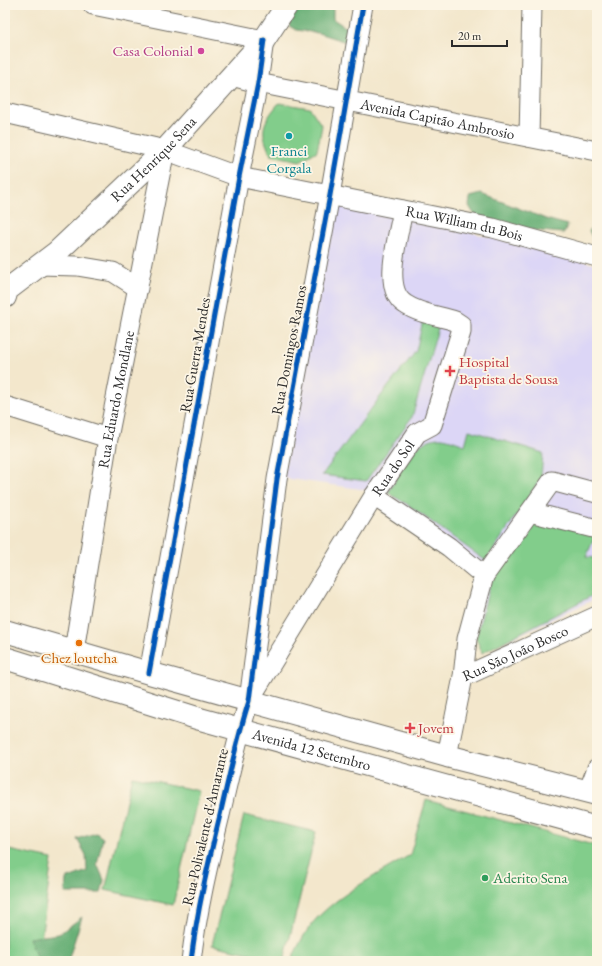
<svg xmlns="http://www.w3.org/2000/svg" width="602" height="966" font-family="'EB Garamond',serif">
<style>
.built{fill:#dcd6f6}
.green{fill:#82cd8b;stroke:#567c5b}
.forest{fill:#69b077;stroke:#4a6e51}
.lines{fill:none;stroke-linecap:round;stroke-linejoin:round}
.minor-casing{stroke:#716d63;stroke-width:21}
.tertiary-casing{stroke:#716d63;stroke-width:24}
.minor{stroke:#fff;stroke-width:19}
.tertiary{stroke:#fff;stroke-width:22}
.cycleway-casing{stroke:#fcf5e5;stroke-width:8}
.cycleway{stroke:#0057b8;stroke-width:5}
.hotel-dot{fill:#d1479c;stroke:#fcf5e5;stroke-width:1.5}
.culture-dot{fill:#0f9aa8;stroke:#fcf5e5;stroke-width:1.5}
.health-dot{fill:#e0444e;stroke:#fcf5e5;stroke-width:1.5}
.food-dot{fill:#e8710a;stroke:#fcf5e5;stroke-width:1.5}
.leisure-dot{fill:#2e9e5b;stroke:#fcf5e5;stroke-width:1.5}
.labels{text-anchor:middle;stroke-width:3.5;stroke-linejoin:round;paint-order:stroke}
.hotel-label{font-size:15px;fill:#b23c85;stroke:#fcf5e5;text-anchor:end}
.street-label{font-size:15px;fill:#2b2b2b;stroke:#fcf5e5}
.culture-label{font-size:15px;fill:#0d838f;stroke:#fcf5e5}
.health-label{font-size:15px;fill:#be3a42;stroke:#fcf5e5;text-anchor:start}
.food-label{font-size:15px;fill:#c56008;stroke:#fcf5e5}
.leisure-label{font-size:15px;fill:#27864d;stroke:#fcf5e5;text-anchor:start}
</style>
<rect width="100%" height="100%" fill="#fcf5e5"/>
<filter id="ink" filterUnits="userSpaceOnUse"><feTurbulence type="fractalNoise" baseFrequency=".025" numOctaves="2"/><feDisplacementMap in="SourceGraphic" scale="8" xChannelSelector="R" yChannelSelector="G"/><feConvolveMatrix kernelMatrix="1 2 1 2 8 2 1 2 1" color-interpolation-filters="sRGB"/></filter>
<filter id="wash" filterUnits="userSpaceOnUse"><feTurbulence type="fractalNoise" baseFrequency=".012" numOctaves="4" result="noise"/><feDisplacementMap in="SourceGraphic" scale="16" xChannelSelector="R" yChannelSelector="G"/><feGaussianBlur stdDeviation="0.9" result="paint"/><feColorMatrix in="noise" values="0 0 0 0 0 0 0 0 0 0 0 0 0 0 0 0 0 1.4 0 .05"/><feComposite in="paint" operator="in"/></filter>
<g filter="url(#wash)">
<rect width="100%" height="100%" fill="#f3e7cc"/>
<!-- built -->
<polygon class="built" points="336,200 498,239 597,265 597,598 482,653 476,638 484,576 388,493 283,478"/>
<!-- green -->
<g class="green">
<path d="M279,103L310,108L322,126L317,151L300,161L271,155C259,131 262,123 279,103Z"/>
<polygon points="424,316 440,322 412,417 366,481 322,475 380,397 416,351"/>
<path d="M469,430L543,453L541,478L486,561L407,504L388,493C400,474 412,440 438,438C446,437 458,443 465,445Z"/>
<polygon points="534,521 596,534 586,557 597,558 597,593 482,653 476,638 492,576"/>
<polygon points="132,776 199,791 173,905 105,890"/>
<path d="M426,800L597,846V961H291C298,946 306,929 318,917C344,891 379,874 410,855Z"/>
<polygon points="244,815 316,832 284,961 212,945"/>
<polygon points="9,850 52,859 38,961 5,957 5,875"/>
</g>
<!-- forest -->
<g class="forest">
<polygon points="295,5 333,5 333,19 347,28 346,42 318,33 296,30 289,26 291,9"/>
<path d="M482,194L546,219L568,225L564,233C546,232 488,226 476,216C473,213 471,209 469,206L470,197Z"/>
<polygon points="595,223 597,223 597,246 589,231"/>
<polygon points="96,833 103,838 97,864 104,880 101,893 65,893 66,879 87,871 86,855 77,839"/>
<polygon points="82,917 68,961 38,961 29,938 59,934"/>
</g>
</g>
<g filter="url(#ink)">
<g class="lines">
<defs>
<g id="minor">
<polyline points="93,5 264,40 258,83 239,177 149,673"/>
<path id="s1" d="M232,76L258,83L597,151"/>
<path id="s2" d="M5,113L165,150L239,177L493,228L597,257"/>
<polyline points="529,137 532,5"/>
<polyline points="39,265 77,266 113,272 138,288"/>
<polyline points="5,406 108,438"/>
<polyline points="374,496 449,547 484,576 467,639 463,677"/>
<polyline points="530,512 597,529"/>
<polyline points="484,576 552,481 597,493"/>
<path id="s3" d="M74,651L108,438L165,150"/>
<path id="s4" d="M253,694L374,496L417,433L432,425L461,332V325L455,321C440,316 419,314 405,304C381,289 399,234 403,210"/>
<path id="s5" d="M447,756L463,677L597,616"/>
<polyline points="588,792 597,768"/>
<path d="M191,961C197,911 208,864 220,815C229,777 237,738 249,701L277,479L330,195L363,5"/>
</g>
<g id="tertiary">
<path id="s6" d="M5,297L7,290L57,252L165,150L264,40L287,5"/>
<polyline points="5,631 149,673 447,756 597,794"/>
<path id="s7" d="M5,658L200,719L597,828"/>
</g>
</defs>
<!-- minor casing -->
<use href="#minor" class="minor-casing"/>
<!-- tertiary casing -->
<use href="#tertiary" class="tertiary-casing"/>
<!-- minor -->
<use href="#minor" class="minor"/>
<!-- tertiary -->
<use href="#tertiary" class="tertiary"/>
<defs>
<g id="cycleway">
<polyline points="149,673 239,177 258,83 264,40"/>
<path d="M191,961C197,911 208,864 220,815C229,777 237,738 249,701L277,479L330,195L363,5"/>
</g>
</defs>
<!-- cycleway casing -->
<use href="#cycleway" class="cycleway-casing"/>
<!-- cycleway -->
<use href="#cycleway" class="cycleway"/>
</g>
</g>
<!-- markers -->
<circle class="hotel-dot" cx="201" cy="51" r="4"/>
<circle class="culture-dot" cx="289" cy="136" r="4"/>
<g class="health-dot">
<path d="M448 365h4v4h4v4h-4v4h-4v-4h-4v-4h4z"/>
<path d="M408 722h4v4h4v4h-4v4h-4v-4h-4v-4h4z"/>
</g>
<circle class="food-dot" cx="79" cy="643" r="4"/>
<circle class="leisure-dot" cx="485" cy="878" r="4"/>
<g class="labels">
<!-- hotel labels -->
<g class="hotel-label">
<text x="193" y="56">Casa Colonial</text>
</g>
<!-- street labels -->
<g class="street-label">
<text dy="5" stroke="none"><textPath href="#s1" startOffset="210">Avenida Capitão Ambrosio</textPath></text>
<text dy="5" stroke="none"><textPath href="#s6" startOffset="204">Rua Henrique Sena</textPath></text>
<text dy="5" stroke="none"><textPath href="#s2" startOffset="473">Rua William du Bois</textPath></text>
<text transform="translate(289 350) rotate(-79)" y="5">Rua Domingos Ramos</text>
<text transform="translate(195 355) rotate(-80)" y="5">Rua Guerra Mendes</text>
<text dy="5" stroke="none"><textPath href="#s3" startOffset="255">Rua Eduardo Mondlane</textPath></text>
<text dy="5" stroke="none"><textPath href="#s4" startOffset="266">Rua do Sol</textPath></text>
<text dy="5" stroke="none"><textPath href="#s5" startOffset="138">Rua São João Bosco</textPath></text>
<text dy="5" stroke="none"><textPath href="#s7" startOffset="320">Avenida 12 Setembro</textPath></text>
<text transform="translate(205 827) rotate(-77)" y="5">Rua Polivalente d'Amarante</text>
</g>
<!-- culture labels -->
<g class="culture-label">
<text x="289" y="156">Franci<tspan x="289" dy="17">Corgala</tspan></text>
</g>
<!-- health labels -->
<g class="health-label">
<text x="459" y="367">Hospital<tspan x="459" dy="17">Baptista de Sousa</tspan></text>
<text x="418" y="733">Jovem</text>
</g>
<!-- food labels -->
<g class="food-label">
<text x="79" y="663">Chez loutcha</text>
</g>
<!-- leisure labels -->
<g class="leisure-label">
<text x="493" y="883">Aderito Sena</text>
</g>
</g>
<!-- margin -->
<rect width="602" height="966" fill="none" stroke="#fcf5e5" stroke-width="20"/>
<!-- scale -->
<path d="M452 40v6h55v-6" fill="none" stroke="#2b2b2b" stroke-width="2"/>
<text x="458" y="40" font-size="12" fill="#2b2b2b" stroke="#fcf5e5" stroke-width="3" paint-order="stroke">20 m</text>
</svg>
